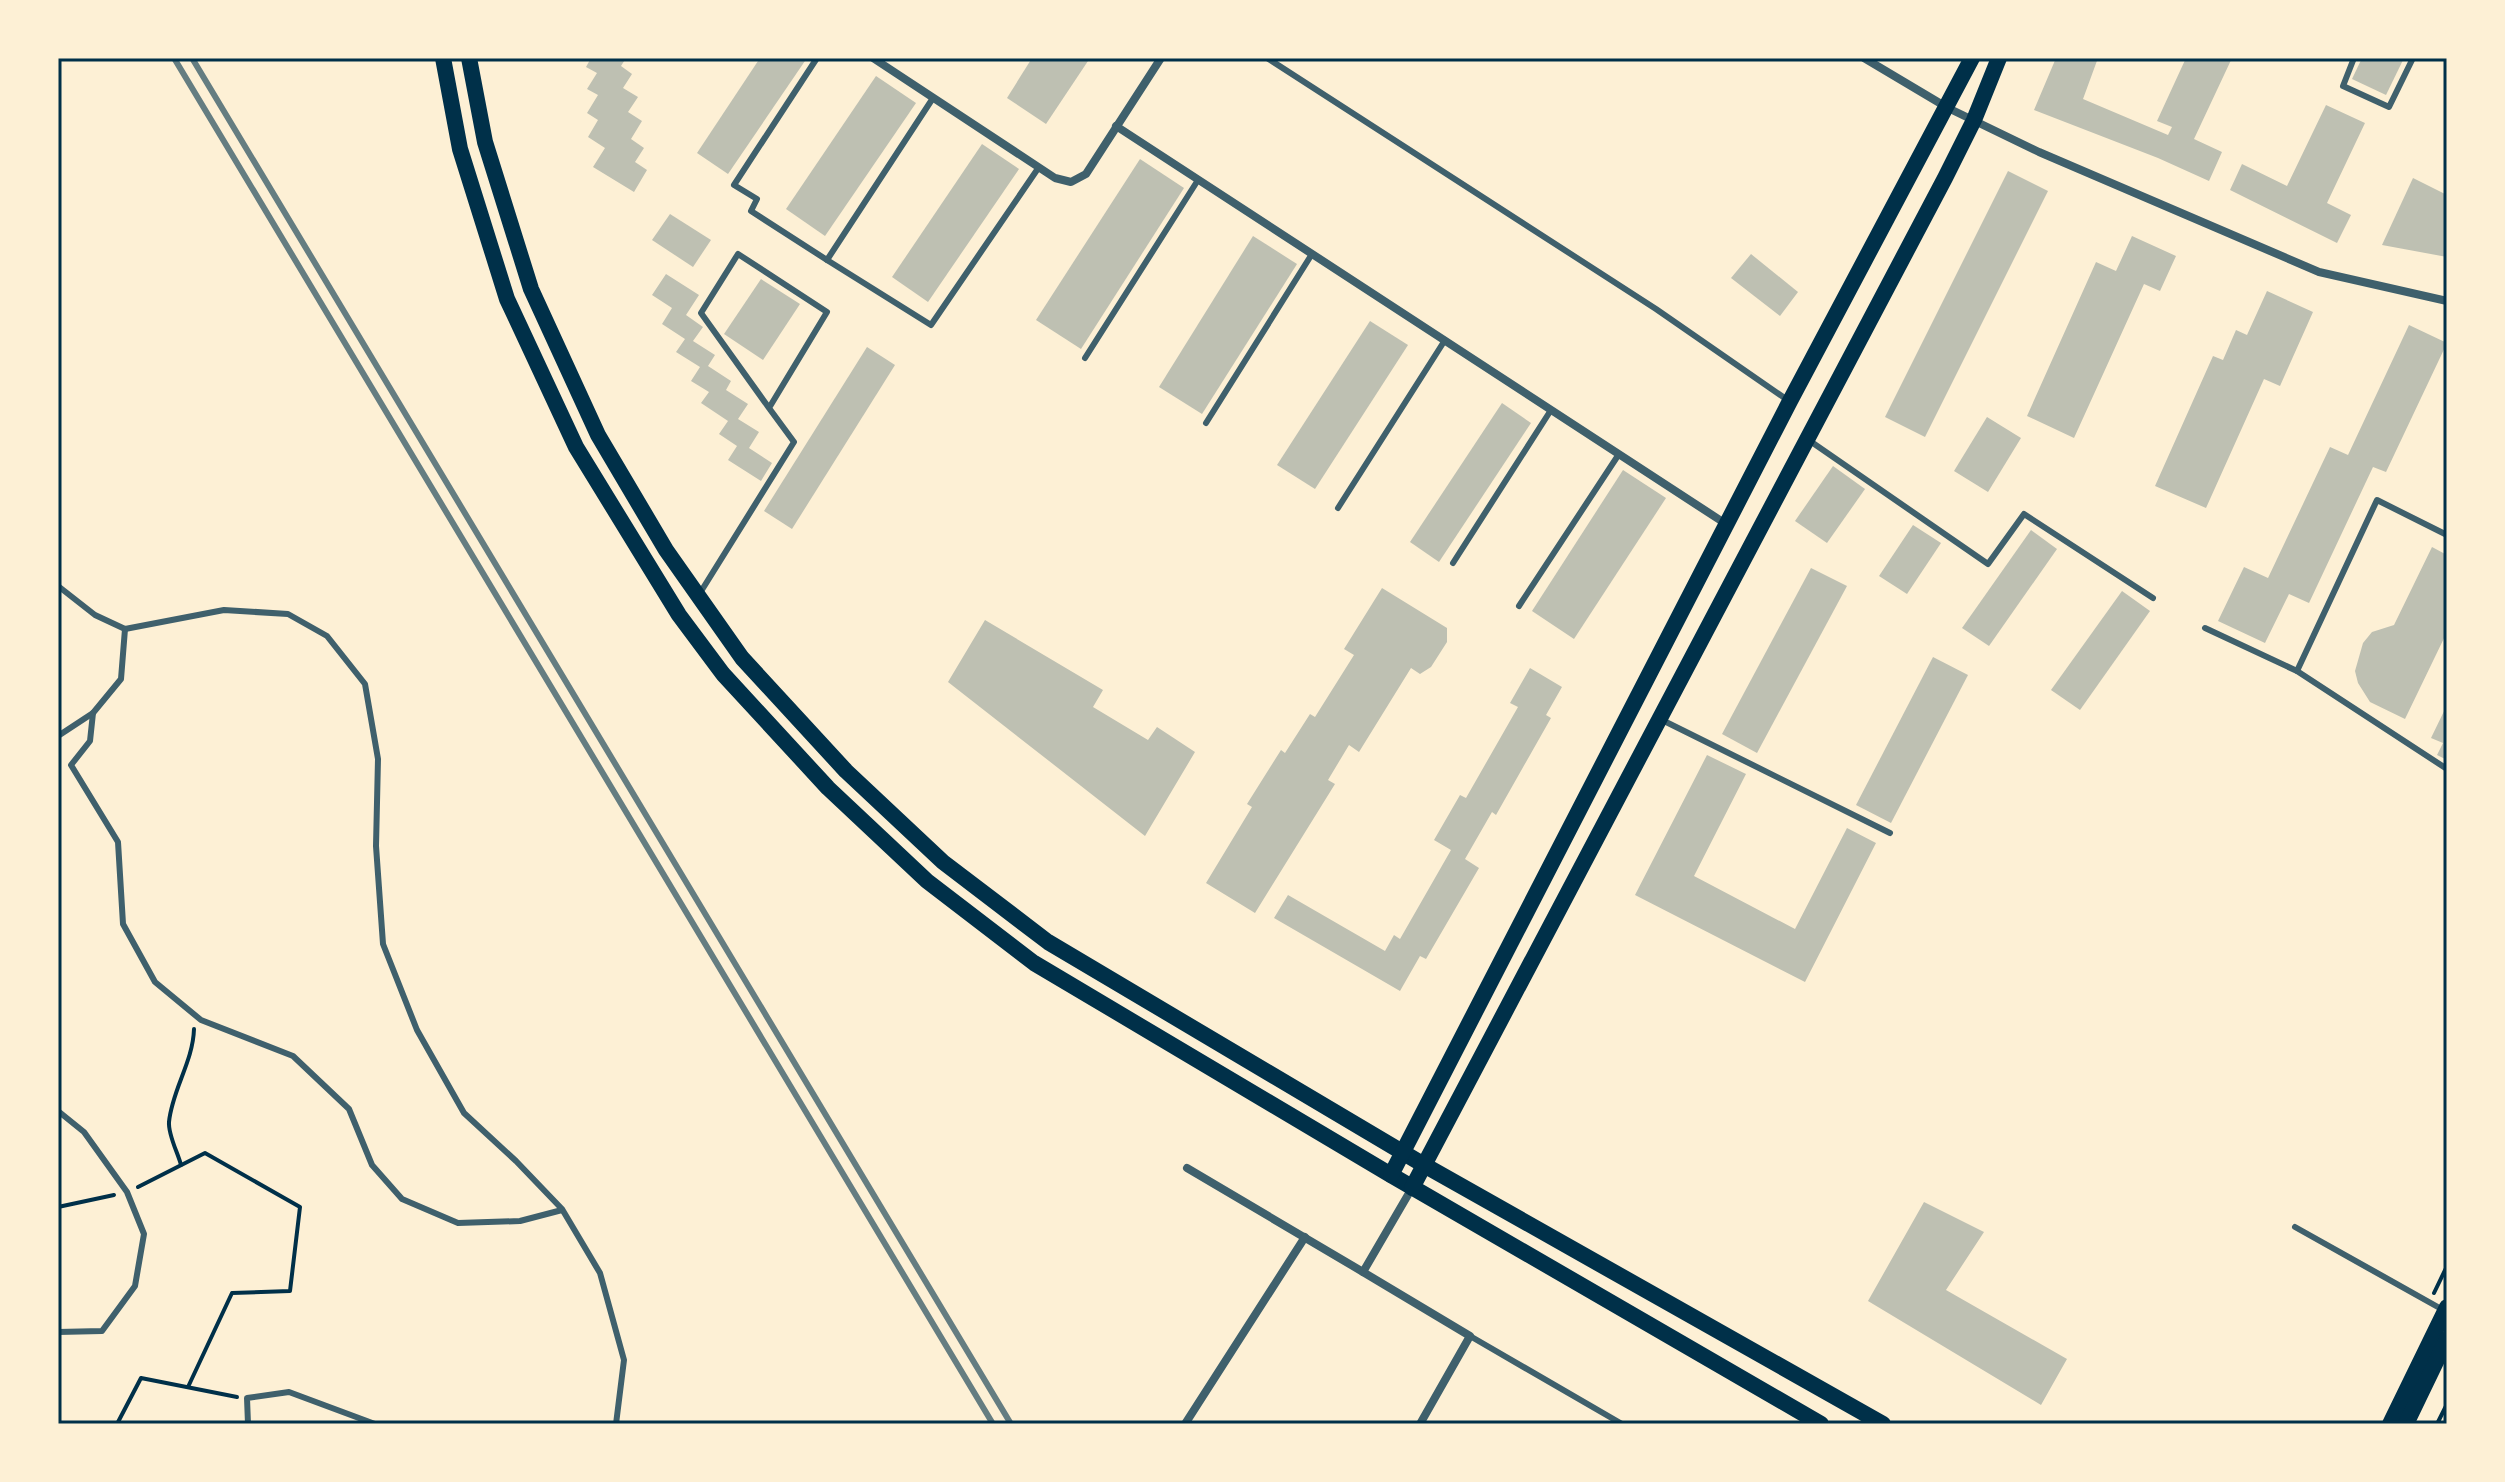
<svg xmlns="http://www.w3.org/2000/svg" width="2505" height="1482" font-family="Commissioner,sans-serif">
<style>
.building{fill:#bec0b2}
.lines{fill:none;stroke-linecap:round;stroke-linejoin:round}
.path{stroke:#003049;stroke-width:4}
.service{stroke:#3f606c;stroke-width:6}
.minor{stroke:#3f606c;stroke-width:8}
.secondary{stroke:#003049;stroke-width:16}
.rail{stroke:#657d81;stroke-width:6}
.neatline{fill:none;stroke:#003049;stroke-width:3}
</style>
<rect width="100%" height="100%" fill="#fdf0d5"/>
<!-- building -->
<g class="building">
<polygon points="591,58 626,58 621,66 632,74 623,88 638,97 628,112 642,121 631,139 644,148 635,162 647,170 634,192 593,167 605,148 588,137 598,120 587,113 598,95 587,89 597,73 586,67"/>
<polygon points="760,58 807,58 728,174 697,153"/>
<polygon points="1032,58 1090,58 1046,124 1007,98"/>
<polygon points="2056,58 2098,58 2083,99 2168,135 2172,127 2157,121 2186,58 2232,58 2194,139 2222,152 2209,181 2158,158 2034,110"/>
<polygon points="2362,58 2404,58 2386,95 2352,79"/>
<polygon points="876,76 916,103 825,236 786,209"/>
<polygon points="2326,105 2365,123 2327,203 2351,215 2337,243 2230,190 2242,164 2287,186"/>
<polygon points="982,144 1019,169 928,302 892,277"/>
<polygon points="1140,159 1184,188 1081,349 1036,320"/>
<polygon points="2008,171 2048,191 1925,437 1885,417"/>
<polygon points="2413,178 2447,195 2447,257 2382,245"/>
<polygon points="670,214 711,240 693,267 652,240"/>
<polygon points="1253,236 1297,264 1202,414 1159,387"/>
<polygon points="2132,236 2176,256 2160,291 2144,284 2074,438 2027,416 2096,262 2116,271"/>
<polygon points="1751,254 1798,292 1780,316 1731,278"/>
<polygon points="666,274 699,295 686,315 703,327 693,341 715,355 708,366 731,381 726,390 748,404 738,419 759,432 749,448 772,463 761,481 728,460 737,446 719,434 728,421 701,403 709,392 691,381 700,367 676,352 685,339 662,324 672,308 652,295"/>
<polygon points="761,279 800,304 763,360 724,334"/>
<polygon points="2267,291 2313,312 2280,386 2264,379 2206,508 2155,486 2213,356 2223,360 2236,330 2247,335"/>
<polygon points="1370,321 1408,345 1315,489 1277,465"/>
<polygon points="2409,325 2447,343 2386,472 2373,467 2309,603 2289,594 2265,643 2218,621 2244,567 2268,578 2330,447 2348,455"/>
<polygon points="867,347 895,365 792,529 764,511"/>
<polygon points="1502,403 1531,423 1439,562 1410,542"/>
<polygon points="1987,417 2021,438 1988,492 1954,471"/>
<polygon points="1833,466 1865,489 1827,543 1795,521"/>
<polygon points="1623,470 1666,498 1574,639 1532,611"/>
<polygon points="1913,525 1941,543 1907,594 1879,576"/>
<polygon points="2031,530 2057,549 1989,646 1962,628"/>
<polygon points="2432,547 2447,555 2447,632 2405,719 2370,702 2358,683 2355,671 2363,643 2372,632 2394,625"/>
<polygon points="1811,568 1847,586 1757,753 1722,734"/>
<polygon points="1382,588 1447,628 1447,642 1431,667 1420,674 1411,668 1359,752 1349,745 1328,780 1335,784 1255,913 1206,883 1252,807 1247,804 1281,750 1285,753 1310,714 1315,717 1354,655 1344,649"/>
<polygon points="2122,591 2150,611 2080,710 2051,690"/>
<polygon points="985,620 1103,690 1093,707 1148,740 1157,727 1195,752 1145,836 948,682"/>
<polygon points="1933,657 1968,675 1891,823 1856,805"/>
<polygon points="1530,668 1562,687 1546,715 1551,718 1496,815 1492,812 1465,859 1479,868 1426,959 1420,956 1400,991 1274,918 1288,895 1385,951 1394,935 1400,939 1451,850 1434,840 1460,795 1466,798 1518,707 1510,703"/>
<polygon points="2447,705 2447,760 2437,755 2443,743 2431,738"/>
<polygon points="1707,755 1746,774 1694,876 1795,929 1847,828 1876,843 1805,982 1635,895"/>
<polygon points="1924,1202 1984,1232 1946,1290 2067,1359 2041,1405 1868,1301"/>
</g>
<g class="lines">
<!-- path -->
<g class="path">
<path d="M181,1165C178,1153 168,1135 169,1122C172,1090 193,1062 194,1029"/>
<polyline points="138,1187 205,1153 300,1207 290,1291 232,1293 188,1387"/>
<polyline points="58,1207 114,1195"/>
<polyline points="2434,1293 2447,1266"/>
<polyline points="117,1424 141,1378 237,1397"/>
<polyline points="2437,1424 2447,1404"/>
</g>
<!-- service -->
<g class="service">
<polyline points="817,58 734,185 757,199 751,211 827,260 933,98"/>
<polyline points="1267,58 1656,309 1789,401"/>
<polyline points="2354,58 2343,86 2389,107 2413,58"/>
<polyline points="827,260 931,325 1039,167"/>
<polyline points="1085,358 1198,180"/>
<polyline points="1206,423 1312,254"/>
<polyline points="1810,441 1988,564 2024,514 2153,598"/>
<polyline points="1338,508 1445,340"/>
<polyline points="1453,563 1551,410"/>
<polyline points="58,586 95,615 125,629 224,610 288,614 327,636 365,684 378,759 376,846 383,944 417,1030 464,1113 516,1161 562,1209 600,1273 624,1360 616,1424"/>
<polyline points="700,593 794,442 769,408 827,312 738,254 701,313 769,408"/>
<polyline points="1519,606 1619,454"/>
<polyline points="2205,628 2297,671 2447,769"/>
<polyline points="2297,671 2377,500 2447,535"/>
<polyline points="93,713 90,741 71,765 118,842 123,924 155,982 201,1020 293,1056 349,1109 372,1165 402,1199 458,1223 520,1221 562,1210"/>
<polyline points="1660,719 1890,833"/>
<polyline points="58,736 93,713 121,679 125,629"/>
<polyline points="58,1111 84,1132 127,1192 144,1234 135,1286 102,1331 58,1332"/>
<polyline points="2295,1227 2445,1311"/>
<polyline points="1470,1336 1622,1424"/>
<polyline points="248,1424 247,1398 289,1392 375,1424"/>
</g>
<!-- minor -->
<g class="minor">
<polyline points="873,58 1055,178 1071,182 1086,174 1161,58"/>
<polyline points="1864,58 1948,108 2039,152 2319,272 2447,301"/>
<polyline points="1116,126 1726,524"/>
<polyline points="1187,1168 1363,1272"/>
<polyline points="1412,1188 1363,1272 1470,1336 1420,1424"/>
<polyline points="1185,1424 1305,1237"/>
</g>
<!-- secondary -->
<g class="secondary">
<polyline points="443,58 460,149 507,299 576,447 679,615 723,674 828,788 927,881 1034,963 1391,1175 1821,1424"/>
<polyline points="469,58 485,142 531,289 598,435 666,550 742,658 846,771 943,862 1048,942 1424,1165 1883,1424"/>
<polyline points="1391,1175 1790,401 1972,58"/>
<polyline points="1412,1188 1945,178 1974,120 1999,58"/>
<polyline points="2390,1424 2447,1307"/>
<polyline points="2406,1424 2447,1339"/>
</g>
<!-- rail -->
<g class="rail">
<polyline points="174,58 993,1424"/>
<polyline points="192,58 1011,1424"/>
</g>
</g>
<!-- border -->
<rect width="2505" height="1482" fill="none" stroke="#fdf0d5" stroke-width="120"/>
<rect x="60" y="60" width="2385" height="1362" class="neatline"/>
</svg>
